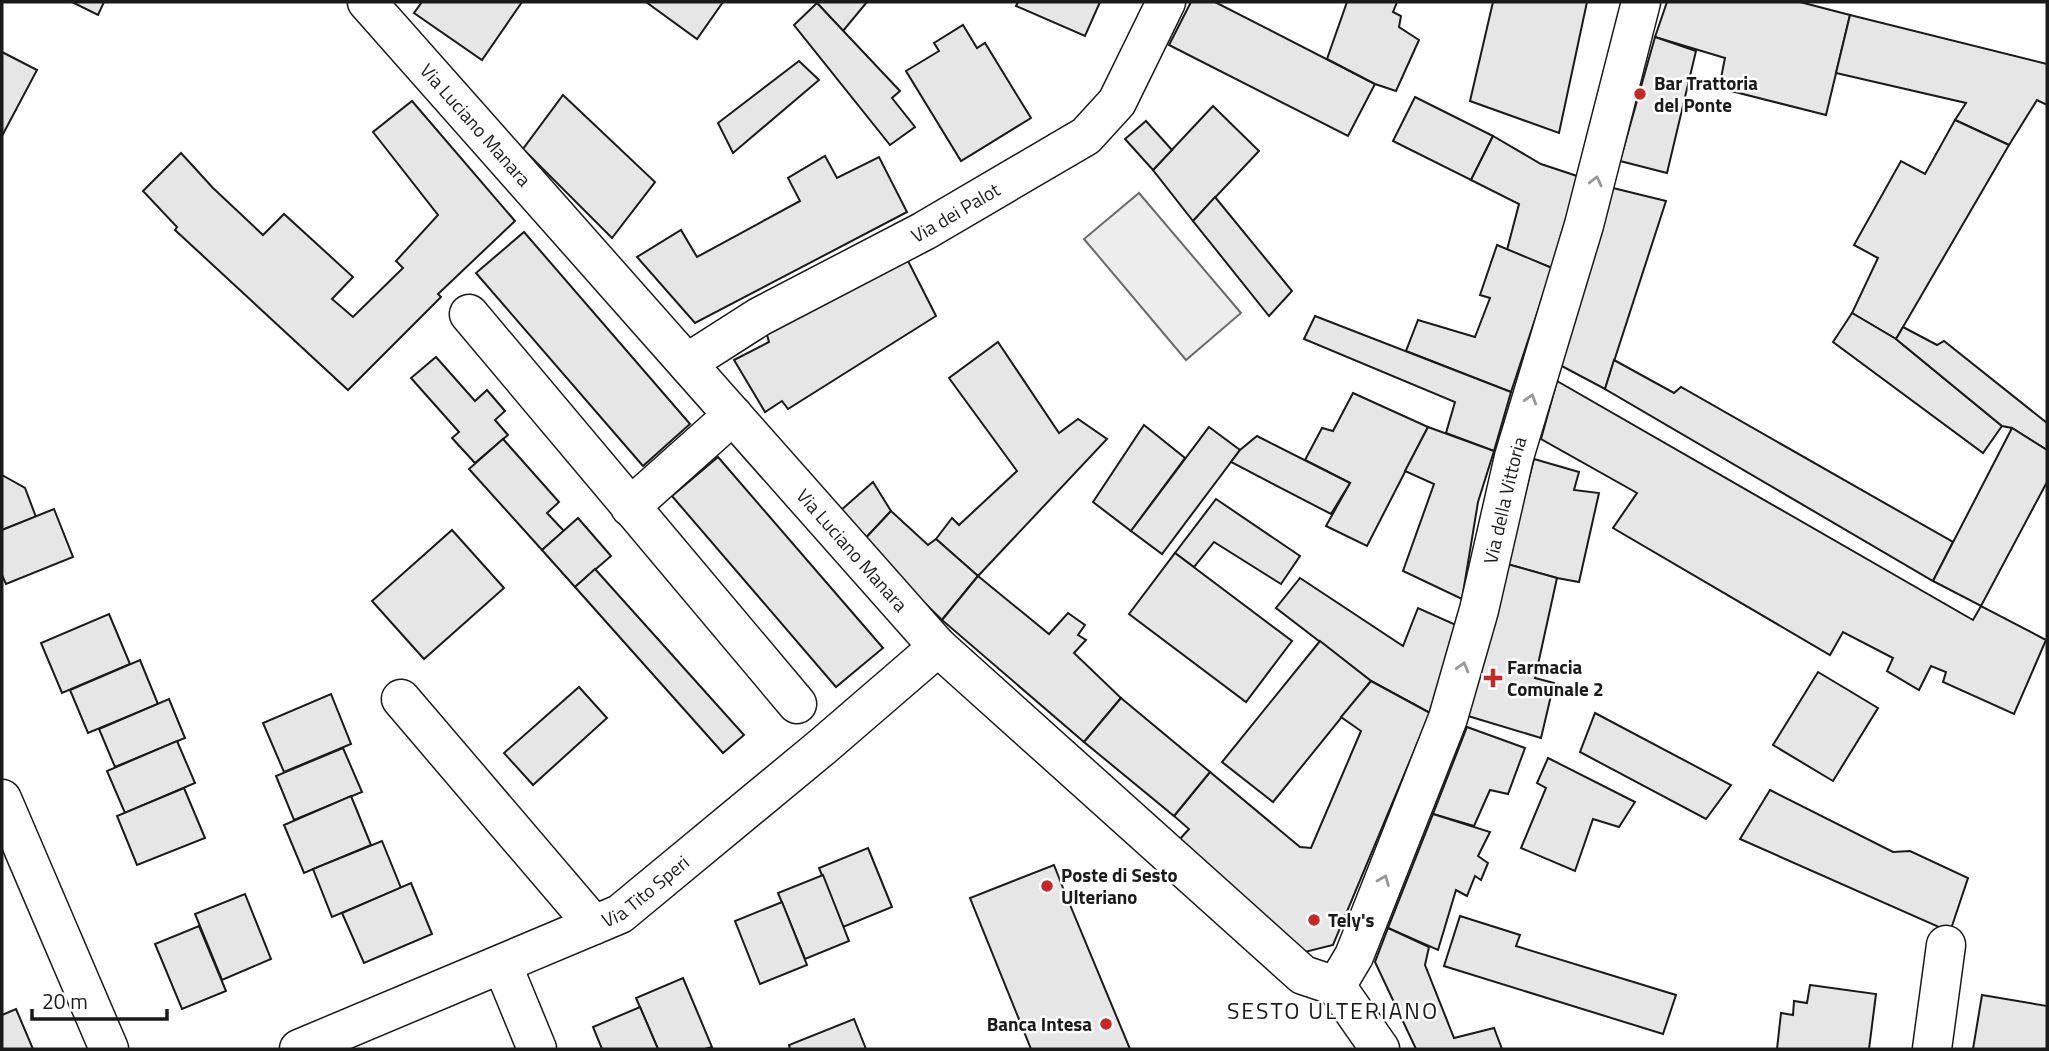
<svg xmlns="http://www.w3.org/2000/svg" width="2049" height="1051" font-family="'Titillium Web',sans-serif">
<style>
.green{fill:#ededed;stroke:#6a6a6a;stroke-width:2}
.building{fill:#e6e6e6;stroke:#1a1a1a;stroke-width:2}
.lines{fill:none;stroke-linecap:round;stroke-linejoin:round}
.minor-casing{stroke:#1a1a1a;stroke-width:41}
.minor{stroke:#fff;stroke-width:38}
.oneway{stroke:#989898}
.poi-dot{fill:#c62828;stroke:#fff;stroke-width:2.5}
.labels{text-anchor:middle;stroke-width:5;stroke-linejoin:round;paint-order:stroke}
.poi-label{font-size:19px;font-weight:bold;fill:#1a1a1a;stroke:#fff;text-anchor:start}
.street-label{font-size:19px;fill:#1a1a1a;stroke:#fff}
.quarter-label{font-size:23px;letter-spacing:2px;fill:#1a1a1a;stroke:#fff}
</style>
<rect width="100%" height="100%" fill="#fff"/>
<!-- green -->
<polygon class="green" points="1139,193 1241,313 1186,360 1084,239"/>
<!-- building -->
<g class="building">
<polygon points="72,2 104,2 98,15"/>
<polygon points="422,2 522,2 482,60 414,13"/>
<polygon points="646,2 723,2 697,39"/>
<polygon points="818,2 867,2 843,31 817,3"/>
<polygon points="1018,2 1100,2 1085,36 1016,6"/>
<polygon points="1191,2 1215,2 1375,84 1348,136 1169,45"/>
<polygon points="1347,2 1397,2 1393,12 1401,16 1399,27 1419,40 1396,91 1375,84 1327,59"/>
<polygon points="1493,2 1587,2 1559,133 1470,101"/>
<polygon points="1667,2 1800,2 1850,15 1826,115 1719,88 1725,58 1655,37"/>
<polygon points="817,3 900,91 892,98 915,127 890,145 794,25"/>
<polygon points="1850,15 2047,64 2047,105 2037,100 2009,145 1955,120 1966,103 1836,73"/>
<polygon points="963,25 977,48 985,43 1031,118 961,161 906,71 939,51 934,43"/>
<polygon points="1655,37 1696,51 1667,173 1620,161"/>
<polygon points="2,52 37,70 2,136"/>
<polygon points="799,61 819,80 733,153 718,123"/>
<polygon points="563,95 655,182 612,238 523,149"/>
<polygon points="1415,97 1493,136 1471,180 1393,141"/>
<polygon points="412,101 515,221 438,294 441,297 348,390 175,230 177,227 143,191 181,153 213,188 263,235 284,214 353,277 332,299 353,317 403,268 396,261 438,215 373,132"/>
<polygon points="1213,106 1259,151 1193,221 1153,170"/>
<polygon points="1955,120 2009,145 1896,339 1852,313 1878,258 1854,245 1901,161 1925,174"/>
<polygon points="1146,121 1172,150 1153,170 1125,139"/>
<polygon points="1493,136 1541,164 1583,178 1552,268 1507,250 1519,204 1471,180"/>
<polygon points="825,156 837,178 879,157 907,212 695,323 637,257 681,230 697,257 800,201 788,178"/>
<polygon points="1613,188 1666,201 1605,389 1556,363"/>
<polygon points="1215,197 1292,291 1269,316 1193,221"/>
<polygon points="524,232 690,424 643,466 476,273"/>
<polygon points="1497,245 1552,268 1511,392 1406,351 1418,320 1475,337 1490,298 1480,295"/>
<polygon points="903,251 936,316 788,409 782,401 765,412 734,360 769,342 766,331"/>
<polygon points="1852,313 1896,339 2002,426 1983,453 1833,342"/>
<polygon points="1315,316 1511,392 1494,451 1446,433 1455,402 1304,339"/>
<polygon points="1903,327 1937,345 1944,341 2047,423 2047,450 2012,428 2002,426 1896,339"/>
<polygon points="998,342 1059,433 1078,419 1107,439 978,576 936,539 952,518 959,525 1017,471 949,378"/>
<polygon points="436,357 475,401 487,390 505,411 495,420 508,435 475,463 452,438 459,432 411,378"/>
<polygon points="1614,360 1674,393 1681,387 1953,542 1933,581 1605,389"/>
<polygon points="1557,381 1973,620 1981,606 2046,640 2014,714 1943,682 1946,672 1931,666 1919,690 1887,671 1893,658 1843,632 1830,655 1613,528 1637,493 1541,439"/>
<polygon points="1353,393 1428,427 1367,546 1326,526 1350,483 1305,460 1322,428 1333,431"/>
<polygon points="1144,425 1185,458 1131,531 1093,502"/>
<polygon points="1209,427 1240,450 1162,554 1131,531"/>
<polygon points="1428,427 1494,451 1478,502 1462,599 1403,571 1434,484 1405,471"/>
<polygon points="2012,428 2047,450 2047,482 1981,606 1933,581"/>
<polygon points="1257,436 1350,483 1331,514 1231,462 1240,450"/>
<polygon points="503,439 559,502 547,513 564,531 542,550 469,469"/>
<polygon points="718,457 883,648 836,687 672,496"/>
<polygon points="1534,459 1579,472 1574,490 1599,493 1579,582 1557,578 1507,564"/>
<polygon points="2,475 25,488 36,517 2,530"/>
<polygon points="873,482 891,511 862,542 840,511"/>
<polygon points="1216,499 1300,556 1281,584 1214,542 1194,567 1175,553"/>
<polygon points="54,509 73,557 6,584 2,575 2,530"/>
<polygon points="891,511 928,545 936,539 978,576 942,620 862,542"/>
<polygon points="578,518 611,556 575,587 542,550"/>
<polygon points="452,530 504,588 424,659 372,601"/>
<polygon points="1175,553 1292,641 1246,702 1129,614"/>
<polygon points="1507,564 1557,578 1535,678 1554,683 1541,738 1468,716"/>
<polygon points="595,569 744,735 723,753 575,587"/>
<polygon points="978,576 1049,634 1068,613 1085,625 1078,635 1086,640 1074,653 1121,698 1084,742 942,620"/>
<polygon points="1300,578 1403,646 1418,608 1456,625 1430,713 1371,681 1276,608"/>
<polygon points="109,614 130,664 62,693 41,643"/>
<polygon points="1320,641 1371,681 1273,802 1222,762"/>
<polygon points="140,660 158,704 88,733 70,690"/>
<polygon points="1818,672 1878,708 1833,781 1773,745"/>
<polygon points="1371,681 1430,713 1333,945 1305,952 1179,840 1189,829 1174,816 1210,772 1300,847 1311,848 1361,731 1341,717"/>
<polygon points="579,687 607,718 533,785 504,753"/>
<polygon points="331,694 351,744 284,772 263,723"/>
<polygon points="1121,698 1210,772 1174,816 1084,742"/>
<polygon points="169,699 185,738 115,767 99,729"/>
<polygon points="1595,713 1731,785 1706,819 1580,752"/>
<polygon points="1467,727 1525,748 1508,794 1490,790 1474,826 1433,814"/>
<polygon points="177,741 195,783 125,813 107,771"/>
<polygon points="343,748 362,792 294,820 276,776"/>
<polygon points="1548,758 1635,802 1619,827 1593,819 1575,871 1521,848 1546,788 1537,783"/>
<polygon points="184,788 205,838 137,865 117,816"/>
<polygon points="1770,790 1893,852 1910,851 1968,878 1950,932 1740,839"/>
<polygon points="351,796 371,845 304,873 284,825"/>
<polygon points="1433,814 1490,832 1478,856 1488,863 1481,880 1475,876 1467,896 1456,890 1438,950 1388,928"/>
<polygon points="382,841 401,888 332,917 313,869"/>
<polygon points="868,848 892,907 843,927 819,868"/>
<polygon points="1054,865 1063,888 1130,1049 1031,1049 970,898"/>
<polygon points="823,875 849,941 805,959 778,893"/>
<polygon points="411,883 432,934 364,963 342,913"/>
<polygon points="245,894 271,959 222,980 195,914"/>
<polygon points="782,902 807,965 760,984 735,921"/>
<polygon points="1460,916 1520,935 1516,946 1676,995 1663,1034 1444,966"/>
<polygon points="199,926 226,991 182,1009 155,944"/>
<polygon points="1388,928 1429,947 1425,965 1454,1038 1494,1028 1502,1049 1416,1049 1375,962"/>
<polygon points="683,978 712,1047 705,1049 658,1049 636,998"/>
<polygon points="1810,985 1876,994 1869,1049 1777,1049 1781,1013 1793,1015 1794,1001 1807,1003"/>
<polygon points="1982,995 2047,1006 2047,1049 1973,1049"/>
<polygon points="640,1007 658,1049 602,1049 593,1027"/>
<polygon points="16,1009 33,1049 2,1049 2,1015"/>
<polygon points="854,1019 866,1049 790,1049 789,1045"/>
</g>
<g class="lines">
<defs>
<g id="minor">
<path id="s1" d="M367,2L938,647L1303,975L1336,986L1380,1049"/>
<polyline points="469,314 797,704"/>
<path id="s2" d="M687,363L759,317L924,231L1086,136L1117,102L1166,2"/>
<polyline points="630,507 733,415"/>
<polyline points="401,699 594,925"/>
<polyline points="2,799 109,1049"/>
<polyline points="502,964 537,1049"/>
<path id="s3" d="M1336,986L1354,956L1448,718L1479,610L1514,457L1584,225L1641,2"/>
<path id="s4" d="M299,1049L620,914L822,747L938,647"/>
<polyline points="1932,1049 1946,945"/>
</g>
</defs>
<!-- minor casing -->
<use href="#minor" class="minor-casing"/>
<!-- minor -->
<use href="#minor" class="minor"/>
</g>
<!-- one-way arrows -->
<defs><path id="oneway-chevron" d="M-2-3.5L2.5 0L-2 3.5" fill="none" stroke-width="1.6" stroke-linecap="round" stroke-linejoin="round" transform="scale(1.75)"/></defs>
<g class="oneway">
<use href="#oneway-chevron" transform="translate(1596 181) rotate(-76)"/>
<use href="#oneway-chevron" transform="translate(1531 399) rotate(-73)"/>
<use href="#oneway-chevron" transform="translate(1463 667) rotate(-74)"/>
<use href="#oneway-chevron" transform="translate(1384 880) rotate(-68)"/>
</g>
<!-- markers -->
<g class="poi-dot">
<circle cx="1640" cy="94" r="7"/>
<path d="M1489.5 667.5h7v7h7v7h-7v7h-7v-7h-7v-7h7z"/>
<circle cx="1047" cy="886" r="7"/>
<circle cx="1314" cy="920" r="7"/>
<circle cx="1106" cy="1024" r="7"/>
</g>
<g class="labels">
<!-- poi labels -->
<g class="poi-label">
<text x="1654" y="90">Bar Trattoria<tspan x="1654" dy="22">del Ponte</tspan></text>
<text x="1507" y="674">Farmacia<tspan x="1507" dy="22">Comunale 2</tspan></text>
<text x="1061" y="882">Poste di Sesto<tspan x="1061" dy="22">Ulteriano</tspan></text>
<text x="1328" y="927">Tely's</text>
<text x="1092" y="1031" text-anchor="end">Banca Intesa</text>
</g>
<!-- street labels -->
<g class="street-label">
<text dy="7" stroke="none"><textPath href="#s1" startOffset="164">Via Luciano Manara</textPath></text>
<text dy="7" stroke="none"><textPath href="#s2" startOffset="308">Via dei Palot</textPath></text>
<text dy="7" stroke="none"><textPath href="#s3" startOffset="516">Via della Vittoria</textPath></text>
<text dy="7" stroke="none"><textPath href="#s1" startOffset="732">Via Luciano Manara</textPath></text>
<text dy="7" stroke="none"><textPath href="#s4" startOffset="382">Via Tito Speri</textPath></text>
</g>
<!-- quarter labels -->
<g class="quarter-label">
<text x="1333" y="1019">SESTO ULTERIANO</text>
</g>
</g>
<!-- border -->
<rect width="2049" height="1051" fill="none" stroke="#1a1a1a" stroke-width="7"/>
<!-- scale -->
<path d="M32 1009v10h135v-10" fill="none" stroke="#1a1a1a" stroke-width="3.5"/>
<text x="42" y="1009" font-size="21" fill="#1a1a1a" stroke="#ffffff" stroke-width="5" paint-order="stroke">20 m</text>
</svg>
